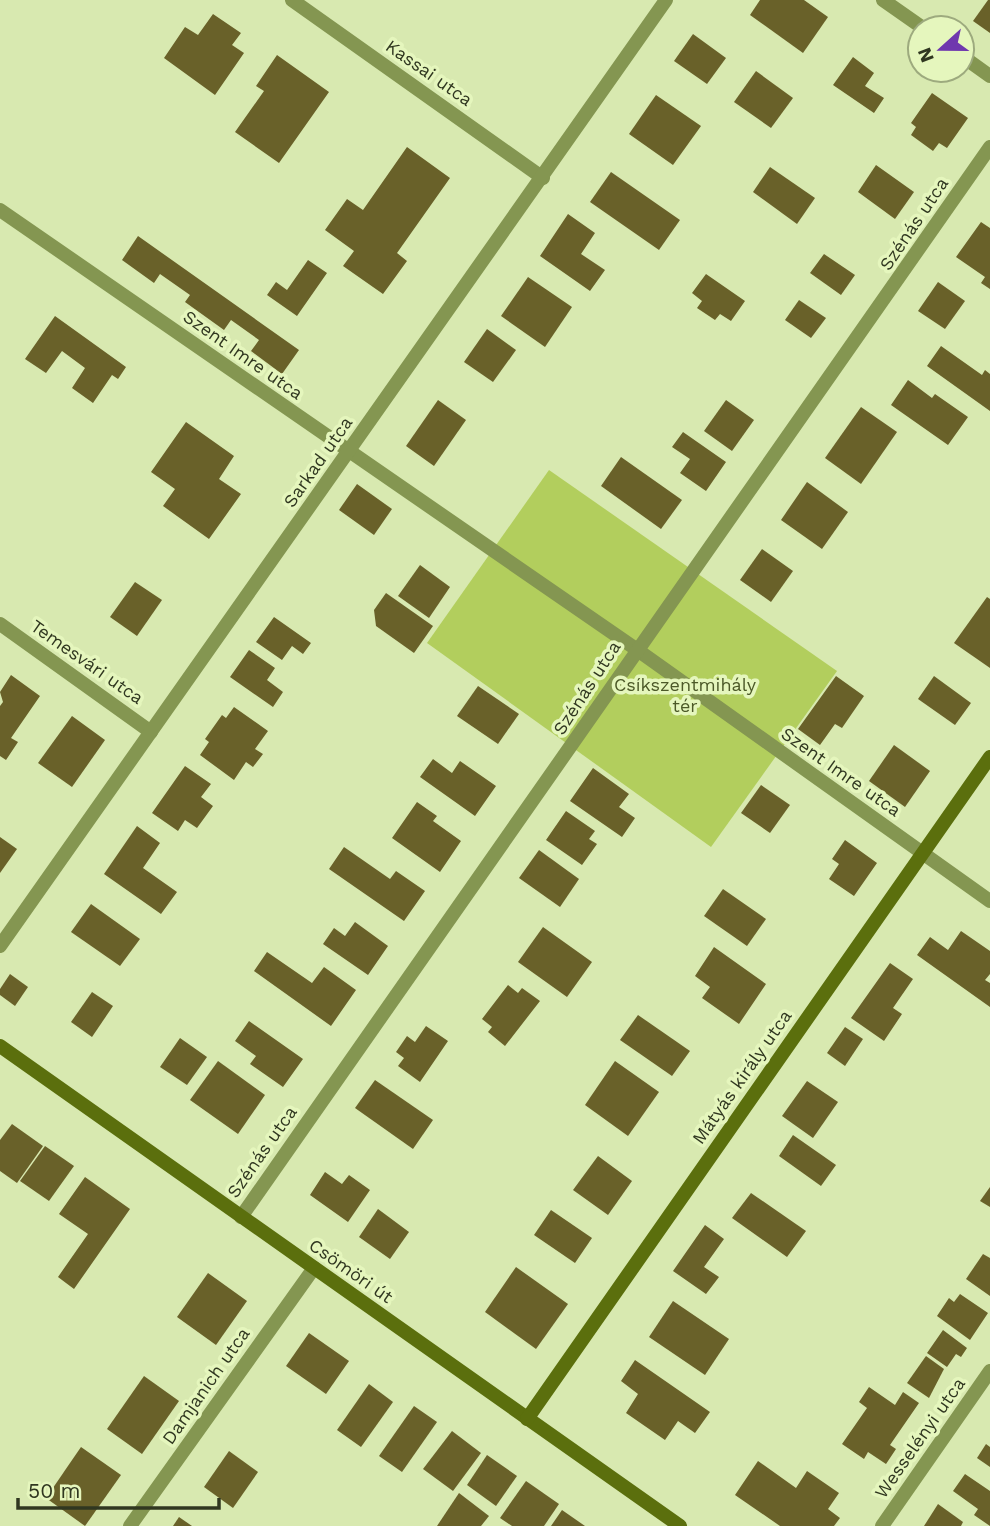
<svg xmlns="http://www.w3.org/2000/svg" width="990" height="1526" font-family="'Work Sans',sans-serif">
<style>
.green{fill:#b2ce5d}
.building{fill:#696129}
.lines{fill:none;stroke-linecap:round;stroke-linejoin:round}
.street{stroke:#849651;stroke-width:14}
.secondary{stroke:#5b6f0d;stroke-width:14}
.labels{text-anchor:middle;stroke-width:7;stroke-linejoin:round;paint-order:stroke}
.street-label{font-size:18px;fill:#303720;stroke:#e5f6bd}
.park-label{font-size:18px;fill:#4c5928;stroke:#e5f6bd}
</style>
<rect width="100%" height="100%" fill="#d8e9b0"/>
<!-- green -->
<polygon class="green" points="549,470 837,671 711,847 427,643"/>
<!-- building -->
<g class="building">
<polygon points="760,0 804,0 828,17 803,53 750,15"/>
<polygon points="988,0 990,0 990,33 973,21"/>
<polygon points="213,14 241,33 232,45 244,53 215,95 164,58 185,27 198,35"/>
<polygon points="693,34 726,58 707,84 674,61"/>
<polygon points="277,55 329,92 279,163 235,132 264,91 256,86"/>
<polygon points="853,57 874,73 865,86 884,98 874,113 833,85"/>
<polygon points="756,71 793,98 771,128 734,102"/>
<polygon points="932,93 968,118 947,148 939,143 933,151 911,135 916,127 911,123"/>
<polygon points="656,95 701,126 673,165 629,134"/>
<polygon points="407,147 450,178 397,253 407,261 383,294 343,266 354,251 325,230 347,199 363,210"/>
<polygon points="876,165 914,192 895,219 858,192"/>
<polygon points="770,167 815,198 797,224 753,192"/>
<polygon points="611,172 680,220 659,250 590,202"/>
<polygon points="568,214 595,233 581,254 605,270 590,291 540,256"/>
<polygon points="981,222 990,228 990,289 981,283 985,277 956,257"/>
<polygon points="138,236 299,350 282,374 251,351 259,340 231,320 224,330 185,302 190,295 160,274 154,283 122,260"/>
<polygon points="824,254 855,275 841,295 810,273"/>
<polygon points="308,260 327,273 297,316 267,295 276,282 287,290"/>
<polygon points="706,274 745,301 731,321 720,314 715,320 697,308 702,301 692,293"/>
<polygon points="528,277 572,307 545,347 501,316"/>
<polygon points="938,282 965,301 945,329 918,311"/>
<polygon points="799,300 826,318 811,338 785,320"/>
<polygon points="55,316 126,367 118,379 112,375 93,403 72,388 85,368 62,351 46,373 25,359"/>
<polygon points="487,329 516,350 493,382 464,362"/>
<polygon points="941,346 982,375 985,370 990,374 990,411 927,366"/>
<polygon points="908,380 932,398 935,394 968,417 948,445 891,405"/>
<polygon points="438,400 466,420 434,466 406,446"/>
<polygon points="726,400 754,420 732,451 704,431"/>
<polygon points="861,407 897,432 861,484 825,458"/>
<polygon points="186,422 234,456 219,479 241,494 209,539 163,506 175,489 151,472"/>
<polygon points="683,432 726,462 706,491 680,473 690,459 672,447"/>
<polygon points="621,457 682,500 661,529 601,486"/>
<polygon points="807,482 848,512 822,549 781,520"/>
<polygon points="357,484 392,509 374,535 339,510"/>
<polygon points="762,549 793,571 771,602 740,580"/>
<polygon points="420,565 450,587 429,618 398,596"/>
<polygon points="135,582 162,600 137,636 110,617"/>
<polygon points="386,593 433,626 414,653 376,626 374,610"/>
<polygon points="987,597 990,599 990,668 954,643"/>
<polygon points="274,617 311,643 303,654 292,646 282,660 256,642"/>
<polygon points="249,650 275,668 267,680 283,692 273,707 230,677"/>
<polygon points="11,675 40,696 11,738 18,742 6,760 0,756 0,706 3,702 0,692"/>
<polygon points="836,676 864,696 842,728 835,724 820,745 798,729"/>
<polygon points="934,676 971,703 955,725 918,699"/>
<polygon points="478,686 519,714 498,744 457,716"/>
<polygon points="234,707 268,731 255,749 263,754 253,767 246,762 234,780 200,755 209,742 205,739 222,715 226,718"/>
<polygon points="72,716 105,740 72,787 38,763"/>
<polygon points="894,745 930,771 905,807 869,781"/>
<polygon points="433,759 452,773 460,761 496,786 475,816 420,777"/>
<polygon points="185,766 211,784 201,797 213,806 197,828 185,820 178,831 152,813"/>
<polygon points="593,768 629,794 619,807 635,818 622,837 570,801"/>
<polygon points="761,785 790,805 770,833 741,813"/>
<polygon points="417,802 437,816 433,821 461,841 440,872 392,838"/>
<polygon points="566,811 595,831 589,839 597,844 582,865 546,840"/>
<polygon points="137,826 160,843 143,868 177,892 161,914 104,874"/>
<polygon points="0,837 17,849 0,873"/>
<polygon points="845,840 877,863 854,896 829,879 839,864 832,859"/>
<polygon points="344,847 390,879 396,871 425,891 404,921 329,869"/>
<polygon points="539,850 579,879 560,907 519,878"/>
<polygon points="723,889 766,919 747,946 704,916"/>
<polygon points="91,904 140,939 120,966 71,932"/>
<polygon points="355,922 388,946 368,975 323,944 334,928 345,936"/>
<polygon points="543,927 592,962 567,997 518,962"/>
<polygon points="961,931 990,951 990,974 985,980 990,983 990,1007 917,955 930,937 948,950"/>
<polygon points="714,947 766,984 739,1024 702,998 710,987 695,976"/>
<polygon points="267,952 312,983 324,967 356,990 331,1026 254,971"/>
<polygon points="890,963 913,979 893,1008 902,1014 884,1041 851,1018"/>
<polygon points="10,974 28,987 15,1006 0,995 0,989"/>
<polygon points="508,985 518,993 522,988 540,1001 505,1046 488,1032 492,1027 482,1019"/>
<polygon points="92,992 113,1006 92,1037 71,1022"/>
<polygon points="638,1015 690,1051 672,1076 620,1040"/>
<polygon points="249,1021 303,1059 283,1087 250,1064 256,1056 235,1041"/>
<polygon points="426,1026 448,1041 420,1082 398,1066 404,1058 396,1052 407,1036 415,1042"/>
<polygon points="845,1027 863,1039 845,1066 827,1053"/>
<polygon points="180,1038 207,1057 187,1085 160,1067"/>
<polygon points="218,1061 265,1095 238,1134 190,1100"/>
<polygon points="615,1061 659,1092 628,1136 585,1105"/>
<polygon points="375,1080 433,1120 413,1149 355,1108"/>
<polygon points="807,1081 838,1102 813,1138 782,1116"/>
<polygon points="12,1124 43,1146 17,1183 0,1171 0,1140"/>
<polygon points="793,1135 836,1165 821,1186 779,1156"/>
<polygon points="45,1146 74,1166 49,1201 20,1181"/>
<polygon points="598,1156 632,1181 608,1215 573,1190"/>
<polygon points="325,1172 342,1184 349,1175 370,1190 348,1222 310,1195"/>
<polygon points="85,1177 130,1209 74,1289 58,1277 88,1234 59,1214"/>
<polygon points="990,1187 990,1207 980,1201"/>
<polygon points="751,1193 806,1231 787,1257 732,1218"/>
<polygon points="378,1209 409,1232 390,1259 359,1237"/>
<polygon points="551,1210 592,1238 575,1263 534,1235"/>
<polygon points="705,1225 724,1239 704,1267 719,1277 706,1294 673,1271"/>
<polygon points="983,1254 990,1258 990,1296 966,1279"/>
<polygon points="516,1267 568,1304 536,1349 485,1312"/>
<polygon points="208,1273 247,1301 216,1345 177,1317"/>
<polygon points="960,1294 988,1313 970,1340 937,1316 949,1298 954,1302"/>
<polygon points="673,1301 729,1339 705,1375 649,1337"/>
<polygon points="943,1330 967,1348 961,1357 956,1354 947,1367 927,1353"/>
<polygon points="309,1333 349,1361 326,1394 286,1366"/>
<polygon points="926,1356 944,1369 929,1398 907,1383"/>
<polygon points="635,1360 710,1412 695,1433 678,1421 665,1440 626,1413 638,1394 621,1381"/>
<polygon points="144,1376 179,1401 142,1454 107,1429"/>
<polygon points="369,1384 393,1402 361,1447 337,1430"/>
<polygon points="869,1387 895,1405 903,1392 919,1403 890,1445 896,1449 886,1464 868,1452 864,1459 842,1444 867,1408 859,1402"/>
<polygon points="414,1406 437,1422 402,1472 379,1456"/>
<polygon points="452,1431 481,1453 453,1491 423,1469"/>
<polygon points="986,1444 990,1447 990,1467 977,1458"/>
<polygon points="81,1447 121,1475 85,1526 46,1498"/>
<polygon points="229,1451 258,1472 233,1508 204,1487"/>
<polygon points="487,1455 517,1476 496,1506 467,1485"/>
<polygon points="758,1461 796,1488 807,1471 839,1493 828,1509 840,1518 834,1526 780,1526 735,1495"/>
<polygon points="965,1474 990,1491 990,1526 974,1515 978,1509 953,1491"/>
<polygon points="526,1481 559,1504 544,1526 512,1526 500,1518"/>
<polygon points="459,1493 489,1516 481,1526 437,1526"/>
<polygon points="938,1504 963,1522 961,1526 924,1526"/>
<polygon points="562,1510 585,1526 551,1526"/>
<polygon points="179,1517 192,1526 173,1526"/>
</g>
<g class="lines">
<!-- street -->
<g class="street">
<polyline points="292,0 543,178"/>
<polyline points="883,0 923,28"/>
<polyline points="962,56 990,76"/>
<polyline points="0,210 636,649 990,901"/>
<polyline points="0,624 151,732"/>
<polyline points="0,946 666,0"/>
<polyline points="241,1217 990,147"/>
<polyline points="130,1526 314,1268"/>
<polyline points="882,1526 990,1371"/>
</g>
<!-- secondary -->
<g class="secondary">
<polyline points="0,1046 680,1526"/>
<polyline points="527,1419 990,757"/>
</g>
</g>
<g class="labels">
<!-- street labels -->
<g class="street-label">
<text transform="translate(429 73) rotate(35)" y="6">Kassai utca</text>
<text transform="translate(914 224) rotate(-56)" y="6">Szénás utca</text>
<text transform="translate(243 355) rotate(35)" y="6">Szent Imre utca</text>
<text transform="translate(318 462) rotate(-55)" y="6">Sarkad utca</text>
<text transform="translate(87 662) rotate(35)" y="6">Temesvári utca</text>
<text transform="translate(587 688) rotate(-57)" y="6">Szénás utca</text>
<text transform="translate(841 772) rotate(35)" y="6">Szent Imre utca</text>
<text transform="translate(742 1077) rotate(-55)" y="6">Mátyás király utca</text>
<text transform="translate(262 1152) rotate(-55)" y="6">Szénás utca</text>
<text transform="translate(351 1271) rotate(35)" y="6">Csömöri út</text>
<text transform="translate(206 1386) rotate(-55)" y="6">Damjanich utca</text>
<text transform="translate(920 1438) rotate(-55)" y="6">Wesselényi utca</text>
</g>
<!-- park labels -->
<g class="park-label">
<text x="685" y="691">Csíkszentmihály<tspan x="685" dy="21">tér</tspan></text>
</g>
</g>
<!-- north arrow -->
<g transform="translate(941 49) rotate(249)"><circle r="33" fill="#e5f6bd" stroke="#9daa7e" stroke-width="2"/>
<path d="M0-5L12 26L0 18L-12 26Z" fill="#6f38ae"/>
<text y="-10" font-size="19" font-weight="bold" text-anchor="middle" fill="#303720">N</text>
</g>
<!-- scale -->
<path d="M18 1498v10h201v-10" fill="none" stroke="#303720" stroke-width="3.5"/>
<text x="28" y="1498" font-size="21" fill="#303720" stroke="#e5f6bd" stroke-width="5" paint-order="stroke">50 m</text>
</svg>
